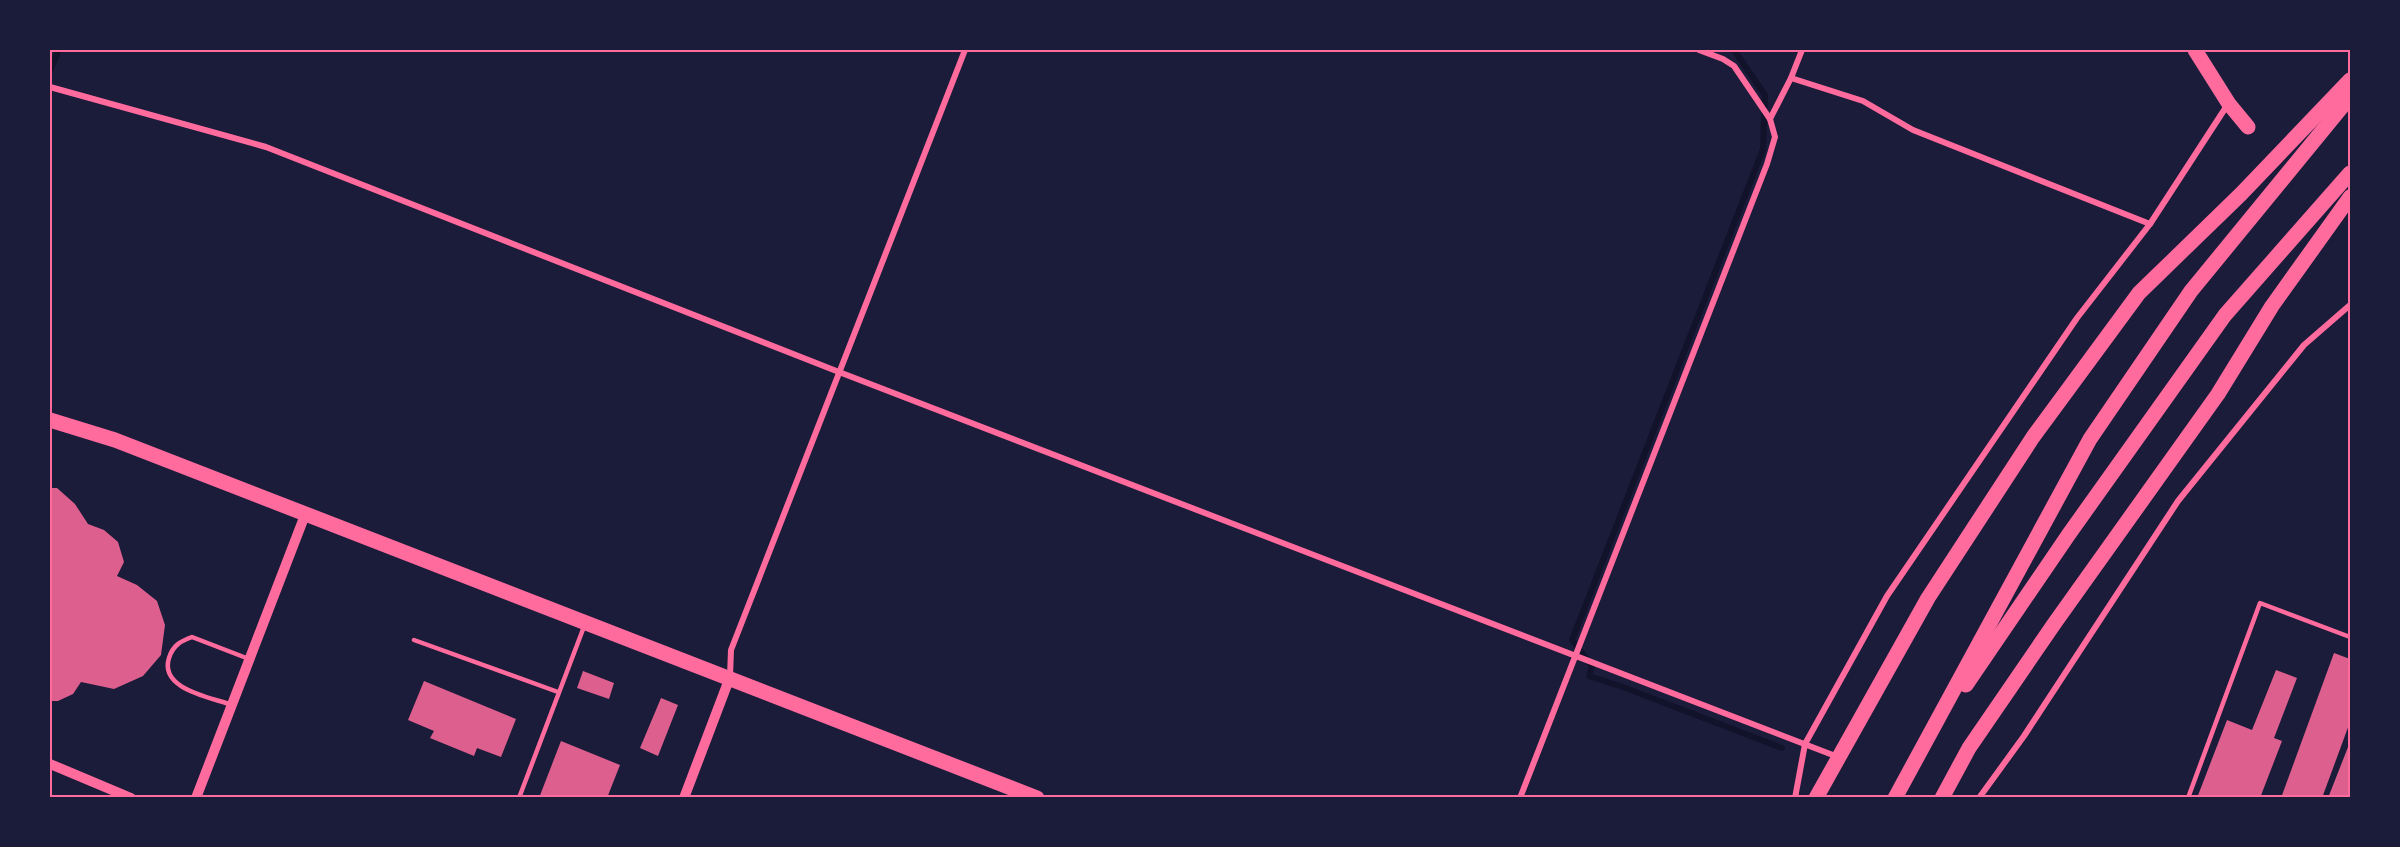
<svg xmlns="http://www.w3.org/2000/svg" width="2400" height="847" font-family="Merriweather,serif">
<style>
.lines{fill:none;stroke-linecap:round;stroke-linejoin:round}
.stream{stroke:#12122b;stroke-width:6}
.building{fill:#dd5f8e}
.service{stroke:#ff6b9d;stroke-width:4.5}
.minor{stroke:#ff6b9d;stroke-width:6}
.tertiary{stroke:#ff6b9d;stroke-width:10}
.primary{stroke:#ff6b9d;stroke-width:15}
.neatline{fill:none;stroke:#ff6b9d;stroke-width:2}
</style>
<rect width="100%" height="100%" fill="#1b1b3a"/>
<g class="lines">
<!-- stream -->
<g class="stream">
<polyline points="1734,50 1765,95 1763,149 1572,640 1592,666 1589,676 1623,687 1782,748"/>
<polyline points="50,70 59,50"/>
</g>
</g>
<!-- building -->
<g class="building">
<polygon points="50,488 57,488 75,504 88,524 104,530 118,542 124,562 117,576 137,585 157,601 165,625 161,655 143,676 114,689 81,682 73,694 58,701 50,701"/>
<polygon points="2334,653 2350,659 2350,722 2322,798 2281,798"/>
<polygon points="2276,670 2297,678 2274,738 2282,741 2260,798 2197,798 2227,720 2252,730"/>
<polygon points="583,671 614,683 609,699 577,688"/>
<polygon points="424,681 516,719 501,757 477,748 474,756 430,738 434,731 408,720"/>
<polygon points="661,698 678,705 658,756 640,748"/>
<polygon points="561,741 620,765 607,798 539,798"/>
<polygon points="2350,742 2350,798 2328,798"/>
</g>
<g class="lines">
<!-- service -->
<g class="service">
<polyline points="414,640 558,692"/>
<path d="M232,705C210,697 159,689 169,658C173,645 181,641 192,637L249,659"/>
<polyline points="519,798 585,624"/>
<polyline points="2188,798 2260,603 2350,637"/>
</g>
<!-- minor -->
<g class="minor">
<polyline points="1791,78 1863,101 1913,130 2150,224"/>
<polyline points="50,87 266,147 839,372 1838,757"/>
<polyline points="1770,119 1791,78 1802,50"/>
<polyline points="730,677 731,650 965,50"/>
<polyline points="1520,798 1767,164 1775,137 1770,119 1734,66 1723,59 1699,50"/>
<polyline points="1795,798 1805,744 1887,596 2077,318 2150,224 2228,104"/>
<polyline points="1979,798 2024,736 2178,501 2304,345 2350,305"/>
</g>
<!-- tertiary -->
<g class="tertiary">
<polyline points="50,764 131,798"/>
<polyline points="196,798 305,515"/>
<polyline points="684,798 730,677"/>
</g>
<!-- primary -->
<g class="primary">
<polyline points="2195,50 2229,104 2248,127"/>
<polyline points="50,420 115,440 1037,798"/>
<polyline points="1966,685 2069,534 2225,315 2350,173"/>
<polyline points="1816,798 1928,598 2033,437 2139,293 2241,194 2350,80"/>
<polyline points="1895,798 2090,439 2191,291 2350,97"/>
<polyline points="1942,798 1969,748 2054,624 2218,394 2272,306 2350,197"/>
</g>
</g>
<!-- border -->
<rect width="2400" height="847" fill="none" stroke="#1b1b3a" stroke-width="102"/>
<rect x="51" y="51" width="2298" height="745" class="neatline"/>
</svg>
